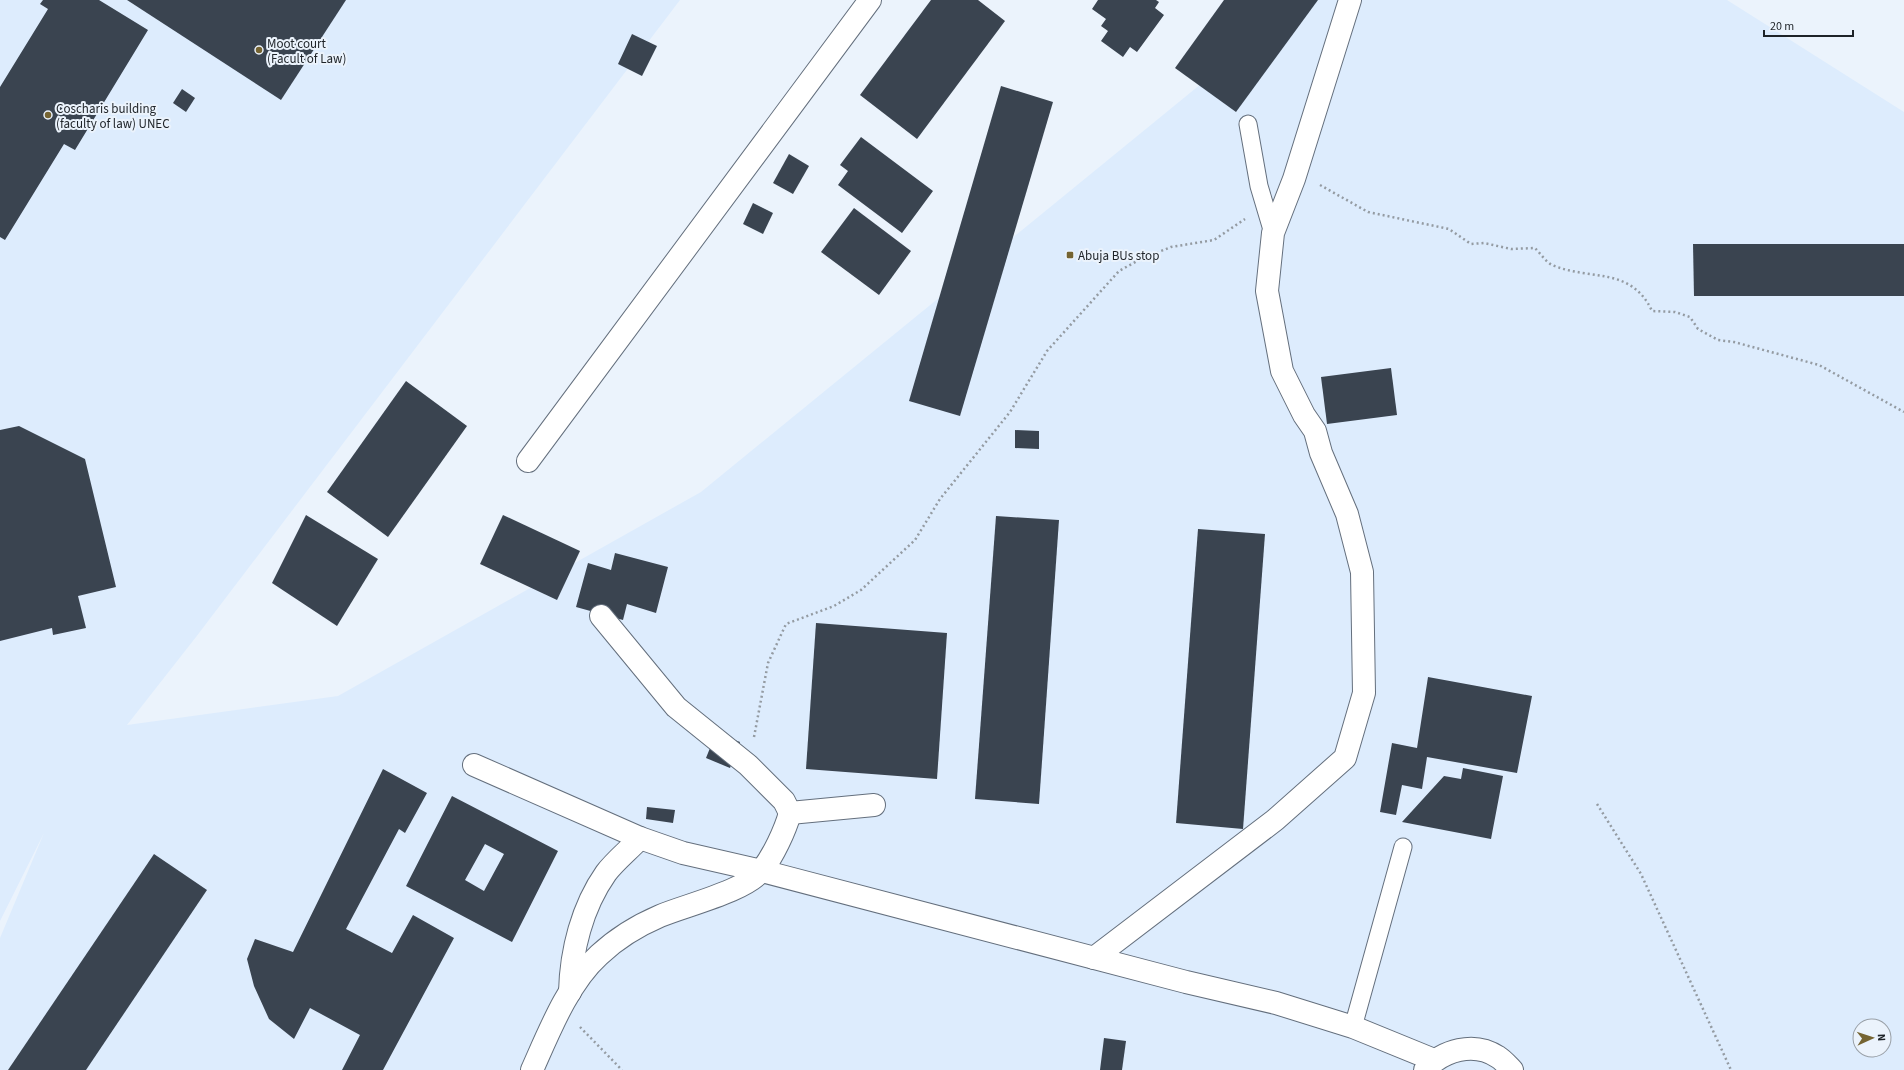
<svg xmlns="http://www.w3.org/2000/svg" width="1904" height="1070" font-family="'Source Sans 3',sans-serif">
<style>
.built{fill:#ddecfd;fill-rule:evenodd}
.building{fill:#3a4450;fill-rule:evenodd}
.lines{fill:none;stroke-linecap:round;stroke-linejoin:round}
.lane-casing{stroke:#646f7d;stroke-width:19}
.street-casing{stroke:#646f7d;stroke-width:24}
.path{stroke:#949ba2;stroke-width:2.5;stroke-dasharray:2 3;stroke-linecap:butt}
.lane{stroke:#fff;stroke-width:17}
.street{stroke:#fff;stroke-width:22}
.poi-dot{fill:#756432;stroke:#ebf3fc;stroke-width:1.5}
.labels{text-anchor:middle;stroke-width:4;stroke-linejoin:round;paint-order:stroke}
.poi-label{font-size:13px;fill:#1e2328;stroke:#ebf3fc;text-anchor:start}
</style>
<rect width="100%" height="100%" fill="#ebf3fc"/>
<!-- built -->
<path class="built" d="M0,0H680L196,637L127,725L338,696L701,492L1304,0H1727L1904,112V1070H0V938L44,833L0,921ZM1860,1026H1884V1050H1860Z"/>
<!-- building -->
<g class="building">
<polygon points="43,0 99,0 148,30 75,150 64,144 5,240 0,237 0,87 48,9 40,4"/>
<polygon points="127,0 346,0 281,100"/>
<polygon points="931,0 978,0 1005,21 917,139 860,95"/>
<polygon points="1098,0 1156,0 1159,2 1155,8 1164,15 1137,52 1130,47 1123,57 1101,41 1108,31 1101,26 1106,19 1092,9"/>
<polygon points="1224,0 1318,0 1236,112 1175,68"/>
<polygon points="632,34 657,46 642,76 618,64"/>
<polygon points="1001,86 1053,102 960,416 909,401"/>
<polygon points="182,89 195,98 186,112 173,103"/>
<polygon points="861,137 933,191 902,233 838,185 848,171 840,165"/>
<polygon points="789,154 809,166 793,194 773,183"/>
<polygon points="753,203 773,213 763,234 743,224"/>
<polygon points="854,208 911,251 879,295 821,252"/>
<polygon points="1693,244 1904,244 1904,296 1694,296"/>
<polygon points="1391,368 1397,415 1327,424 1321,377"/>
<polygon points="406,381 467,426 388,537 327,492"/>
<polygon points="19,426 85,459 116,587 78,596 86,628 53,635 52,628 0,641 0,430"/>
<polygon points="1015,430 1039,431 1039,449 1015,448"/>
<polygon points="306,515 378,559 337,626 272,583"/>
<polygon points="503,515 580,551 557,600 480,564"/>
<polygon points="996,516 1059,520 1039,804 975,799"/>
<polygon points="1198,529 1265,534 1243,829 1176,823"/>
<polygon points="615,553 668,567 656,613 627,604 623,620 576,607 588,563 611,570"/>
<polygon points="816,623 947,633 937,779 806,769"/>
<polygon points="1428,677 1532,696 1517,773 1427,757 1422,789 1402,785 1396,815 1380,812 1392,743 1417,748"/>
<polygon points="716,733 740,742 730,768 706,758"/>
<polygon points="1463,768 1503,776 1491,839 1402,822 1444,776 1461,779"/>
<polygon points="383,769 427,793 405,833 399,829 346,929 392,953 413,915 454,938 383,1070 342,1070 360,1035 310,1008 294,1039 269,1019 254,986 247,959 255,939 293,952"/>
<path d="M452,796L558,851L512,942L406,886ZM485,844L504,854L484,891L465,880Z"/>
<polygon points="647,807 675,810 673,823 646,819"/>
<polygon points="154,854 207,890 86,1070 8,1070"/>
<polygon points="1104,1038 1126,1041 1122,1070 1100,1070"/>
</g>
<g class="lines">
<defs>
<g id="lane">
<polyline points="1248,124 1259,186 1273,233"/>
<polyline points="1353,1027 1403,847"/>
</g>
<g id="street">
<polyline points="528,461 870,0"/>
<polyline points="474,765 640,838 683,853 762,871 1186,982 1276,1003 1353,1027 1434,1060"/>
<polyline points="790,813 874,805"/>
<polyline points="1094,958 1275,820 1345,758 1364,693 1362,572 1347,514 1321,453 1315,431 1304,415 1282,371 1267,291 1273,233 1294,179 1350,0"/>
<path d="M570,992C571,951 582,907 606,873C615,861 629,850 640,838"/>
<path d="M532,1070C549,1032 568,983 599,955C616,939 639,925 660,916C686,905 746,891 762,870C773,856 785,831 790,813L784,801L748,765L676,707L601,616"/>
<path d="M1425,1070C1443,1050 1474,1041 1498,1057C1503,1060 1508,1066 1512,1070"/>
</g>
</defs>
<!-- lane casing -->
<use href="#lane" class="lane-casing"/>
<!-- street casing -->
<use href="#street" class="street-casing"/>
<!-- path -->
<g class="path">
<path d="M1320,185L1368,212L1449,229L1471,244L1484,243L1511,249L1535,248C1540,253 1546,262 1552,265C1590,281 1631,266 1652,311L1675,312L1690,317L1698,329L1718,340L1734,342L1819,365L1904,412"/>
<polyline points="754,737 768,663 786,624 834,606 861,590 915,540 940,499 1010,412 1047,351 1119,271 1139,260 1171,247 1214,240 1245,219"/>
<polyline points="1597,804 1641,874 1731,1070"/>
<polyline points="580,1027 622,1070"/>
</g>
<!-- lane -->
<use href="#lane" class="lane"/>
<!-- street -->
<use href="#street" class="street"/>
</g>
<!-- markers -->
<g class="poi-dot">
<circle cx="259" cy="50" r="4"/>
<circle cx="48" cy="115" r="4"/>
<rect x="1066" y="251" width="8" height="8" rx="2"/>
</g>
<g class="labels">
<!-- poi labels -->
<g class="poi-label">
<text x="267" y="48">Moot court<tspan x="267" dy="15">(Facult of Law)</tspan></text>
<text x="56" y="113">Coscharis building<tspan x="56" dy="15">(faculty of law) UNEC</tspan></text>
<text x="1078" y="260">Abuja BUs stop</text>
</g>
</g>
<!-- north arrow -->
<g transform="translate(1872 1038) rotate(87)"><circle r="19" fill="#ebf3fc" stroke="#99a0a7"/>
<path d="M0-3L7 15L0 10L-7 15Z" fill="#756432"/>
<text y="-6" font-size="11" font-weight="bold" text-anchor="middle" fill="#1e2328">N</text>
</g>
<!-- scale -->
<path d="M1764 30v6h89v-6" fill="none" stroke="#1e2328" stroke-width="2"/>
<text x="1770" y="30" font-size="12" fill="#1e2328" stroke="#ebf3fc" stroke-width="3" paint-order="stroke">20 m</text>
</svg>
